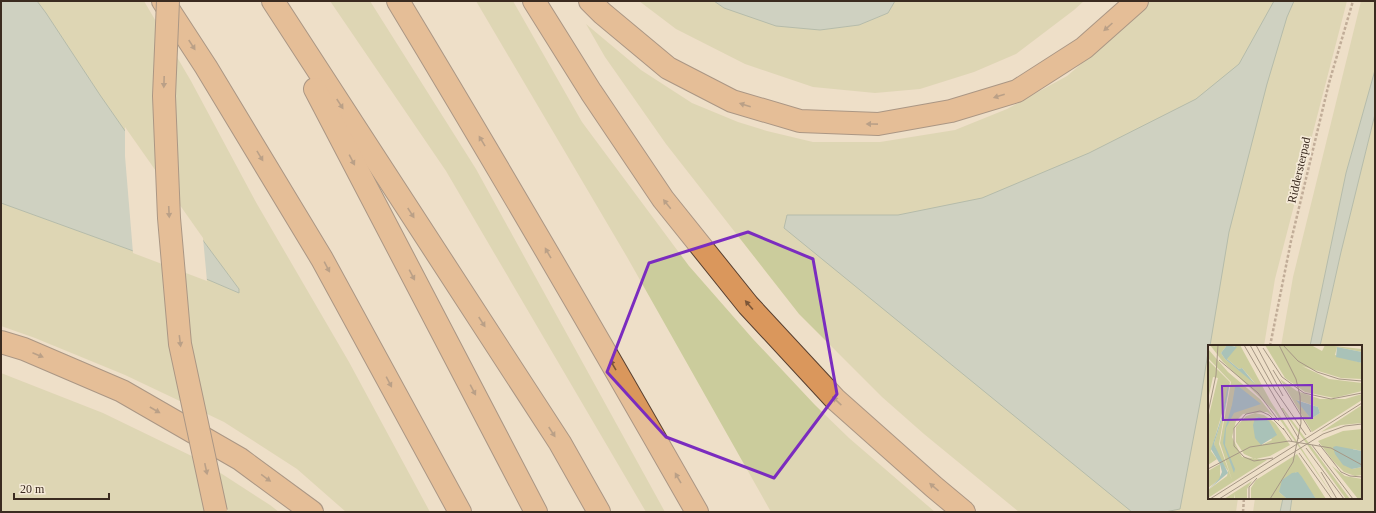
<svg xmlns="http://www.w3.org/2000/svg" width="1376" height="513" font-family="Georgia,serif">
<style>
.green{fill:#cbcc9c}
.water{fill:#a9c2b8;stroke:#6f9185}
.pier{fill:#eedfc8}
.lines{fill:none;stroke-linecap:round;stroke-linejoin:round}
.highway-casing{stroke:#584031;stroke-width:24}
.path{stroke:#8a715d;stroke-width:2.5;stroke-dasharray:3 2;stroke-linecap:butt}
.highway{stroke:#da975c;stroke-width:22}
.highway-bridge-casing{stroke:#584031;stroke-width:24;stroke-linecap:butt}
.highway-bridge{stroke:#da975c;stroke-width:22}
.oneway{fill:#7b5638}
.marked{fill:none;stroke:#7b2cbf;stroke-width:3;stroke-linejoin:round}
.labels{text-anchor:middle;stroke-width:3.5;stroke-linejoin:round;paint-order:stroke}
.street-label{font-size:12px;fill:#3b2b20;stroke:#f5ead8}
.inset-road{fill:none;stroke:#a69785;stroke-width:1}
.view{fill:#7b2cbf;fill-opacity:0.15;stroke:#7b2cbf;stroke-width:2}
.inset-edge{fill:none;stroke:#3b2b20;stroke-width:2}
</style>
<rect width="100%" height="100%" fill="#eedfc8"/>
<!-- green -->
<g class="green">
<polygon points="37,1 144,1 191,81 257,204 349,362 430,512 346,512 297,469 224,422 125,375 35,338 1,326 1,203 183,269 239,293 239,289 176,204 100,95 46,13"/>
<polygon points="330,1 370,1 476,169 665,512 646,512 446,171"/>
<polygon points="476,1 513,1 582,122 689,266 753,339 815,405 849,438 935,512 771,512 627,257"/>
<polygon points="639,1 714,1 724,8 820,30 859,25 888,13 895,1 1084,1 1074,10 1016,54 974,72 920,89 875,93 813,87 745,64 676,29"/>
<polygon points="1148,1 1347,1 1275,279 1264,346 1209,346 1209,498 1238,498 1236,512 1019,512 924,434 882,397 799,314 666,144 605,57 586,24 641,70 692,103 738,122 767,131 813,142 880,142 955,130 1007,109 1067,76 1121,30"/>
<polygon points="1361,1 1375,1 1375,70 1346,173 1310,346 1281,346 1293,277"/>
<polygon points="1375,114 1375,512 1290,512 1292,498 1361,498 1361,346 1320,346 1341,252"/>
<polygon points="1,373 103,413 202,461 270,505 279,512 1,512"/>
<polygon points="1255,498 1283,498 1280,512 1253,512"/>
</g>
<!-- water -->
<g class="water">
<polygon points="1,1 37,1 46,13 100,95 176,204 239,289 239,293 183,269 1,203"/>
<polygon points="714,1 895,1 888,13 859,25 820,30 776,26 724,8"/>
<polygon points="1274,1 1294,1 1287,17 1267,84 1229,232 1210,346 1209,346 1200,403 1180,509 1165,512 1132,512 784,228 787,215 898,215 982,198 1089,153 1196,99 1239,64"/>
<polygon points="1375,70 1375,114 1341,252 1320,346 1310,346 1346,173"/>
<polygon points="1283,498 1292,498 1290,512 1280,512"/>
</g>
<!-- pier -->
<polygon class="pier" points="125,127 203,238 207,281 133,253 125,156"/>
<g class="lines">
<defs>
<g id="highway">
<polyline points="163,1 206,67 322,259 460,512"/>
<polyline points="273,1 560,443 599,512"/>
<path d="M398,1C500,170 599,340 697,512"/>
<polyline points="534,1 591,92 663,199 748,305 835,399 934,487 964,512"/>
<polyline points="590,1 602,13 668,68 732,101 800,121 878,124 951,111 1017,91 1084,48 1137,1"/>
<polyline points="315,89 536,512"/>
<polyline points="1,342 24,349 122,391 240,459 312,512"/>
</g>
</defs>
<!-- highway casing -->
<use href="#highway" class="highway-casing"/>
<!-- path -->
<g class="path">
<polyline points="1270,346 1291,241 1329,83 1353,1"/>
<polyline points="1243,512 1244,498"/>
</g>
<!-- highway -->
<use href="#highway" class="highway"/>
<defs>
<polyline id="highway-bridge" points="168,1 164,96 169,218 180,344 216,512"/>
</defs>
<!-- highway-bridge casing -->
<use href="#highway-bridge" class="highway-bridge-casing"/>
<!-- highway-bridge -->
<use href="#highway-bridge" class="highway-bridge"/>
</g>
<!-- one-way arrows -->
<defs><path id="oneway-solid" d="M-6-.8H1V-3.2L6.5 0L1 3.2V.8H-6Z"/></defs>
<g class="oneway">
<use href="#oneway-solid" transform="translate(1108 27) rotate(138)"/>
<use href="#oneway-solid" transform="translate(192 45) rotate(57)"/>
<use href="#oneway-solid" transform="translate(164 82) rotate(92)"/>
<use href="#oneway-solid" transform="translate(999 96) rotate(163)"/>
<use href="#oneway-solid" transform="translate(340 104) rotate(57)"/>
<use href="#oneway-solid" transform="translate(745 105) rotate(-163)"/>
<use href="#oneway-solid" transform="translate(872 124) rotate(-179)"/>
<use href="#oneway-solid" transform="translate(482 141) rotate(-121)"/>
<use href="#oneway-solid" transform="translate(260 156) rotate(59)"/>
<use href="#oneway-solid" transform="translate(352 160) rotate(62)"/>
<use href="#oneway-solid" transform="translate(667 204) rotate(-129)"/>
<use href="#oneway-solid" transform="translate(169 212) rotate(87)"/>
<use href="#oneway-solid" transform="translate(411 213) rotate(57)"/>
<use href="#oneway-solid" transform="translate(548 253) rotate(-120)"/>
<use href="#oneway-solid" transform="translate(327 267) rotate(62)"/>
<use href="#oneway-solid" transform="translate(412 275) rotate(62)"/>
<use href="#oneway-solid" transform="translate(749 305) rotate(-131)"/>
<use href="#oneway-solid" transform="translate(482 322) rotate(57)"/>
<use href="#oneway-solid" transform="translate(180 341) rotate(83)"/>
<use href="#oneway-solid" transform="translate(38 355) rotate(23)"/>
<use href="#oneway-solid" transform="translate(613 365) rotate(-120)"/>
<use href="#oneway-solid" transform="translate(389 382) rotate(62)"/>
<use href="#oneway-solid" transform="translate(473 390) rotate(62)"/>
<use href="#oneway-solid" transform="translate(837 401) rotate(-137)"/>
<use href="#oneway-solid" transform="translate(155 410) rotate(30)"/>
<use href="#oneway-solid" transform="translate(552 432) rotate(57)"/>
<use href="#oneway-solid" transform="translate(206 469) rotate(78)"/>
<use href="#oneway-solid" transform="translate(266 478) rotate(36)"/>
<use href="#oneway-solid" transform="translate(678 478) rotate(-120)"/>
<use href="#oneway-solid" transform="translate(934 487) rotate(-140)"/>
</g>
<!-- marked area -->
<path d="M0 0H1376V513H0ZM748,232L813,259L837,394L774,478L666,437L607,372L649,263Z" fill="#eedfc8" fill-opacity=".55" fill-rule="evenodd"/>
<path class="marked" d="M748,232L813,259L837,394L774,478L666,437L607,372L649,263Z"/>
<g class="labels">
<!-- street labels -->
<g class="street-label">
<text transform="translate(1299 170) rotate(-77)" y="4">Riddersterpad</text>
</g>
</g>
<!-- overview -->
<g transform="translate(1208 345)">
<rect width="154" height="154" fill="#eedfc8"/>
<path d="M2,0H19L13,8L17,14L47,38L34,23L31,24L18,13L28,0H32L63,57L127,154L66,66L15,17ZM57,0H103L114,6L117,0L154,4V7L129,2L127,10L154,18V34L133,33L94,21L121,34L154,38V46L126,53L97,47L77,33ZM0,4L20,27L52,54L66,72L59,67L35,69L28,76L24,92L34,112L59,115L0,153V145L19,131L20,126L12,115L6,99L17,64L19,51L3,106L9,114L0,120V74L10,33L5,32L0,55V15L22,37L11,99L24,135L12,98L23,37L0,13ZM72,34L89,46L112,54H137L154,49V55L104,87ZM89,55L110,62L112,68L103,74ZM154,60V78L133,80L113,87ZM73,63H75L142,154H138ZM47,68L56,70L67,78L82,100L62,111L47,114L36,109L28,97V82L38,71ZM51,72L64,95L54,100L47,73ZM154,84V106L145,104L144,124L154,122V130L147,131L136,127L125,116L110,96L135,86ZM89,109L118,154H108L88,127L71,147L79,154H43V143L48,135ZM12,119V134L0,143V126ZM124,121L137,131L154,134V154H150ZM44,136L39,144V154H27L26,149V154H16Z" fill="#cbcc9c" fill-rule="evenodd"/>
<path d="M19,0L29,2L19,14L31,24L34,23L47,39L17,14L13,8ZM129,2L154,7V18L128,12ZM20,40H21L17,64L6,99L20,128L0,145L11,134L14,127L12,119L3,104L14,71ZM30,41L53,59L26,68L18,83L17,100L27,124L26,128L15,98L17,84L24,60L27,42ZM88,55L110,62L112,68L103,74ZM51,72L61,76L69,90L53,100L47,93L45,80L47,73ZM128,101L154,106V122L144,124L135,120L127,109L125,102ZM90,127L94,132L108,154H79L71,147L74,135L84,128Z" fill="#a9c2b8"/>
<path class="inset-road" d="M36,0L91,94M42,0L67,45L98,90M48,0L75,51M75,0L90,16L109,27L131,34L154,36M55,3L74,32L96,48L123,54L154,48M11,15L50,48L71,76M65,25L103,87M0,68L8,30L10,0M75,83L84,96M111,99L133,127L142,131L154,132M104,100L145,154M98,103L136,154M91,108L124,154M65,113L46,116L36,112L26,101V83L38,69L52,66L61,70L76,85M0,124L42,102L81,96L123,103L154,120M113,127L129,154M2,154L154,58M11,154L115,89L137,81L154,79M41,154V142L49,133M62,154L85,117L93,78L92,51L88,34L71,0"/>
<path class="view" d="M104,40V73L15,75L14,41Z"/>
<rect width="154" height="154" class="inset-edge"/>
</g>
<!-- border -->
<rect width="1376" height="513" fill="none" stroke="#3b2b20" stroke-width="4"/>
<!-- scale -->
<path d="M14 493v6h95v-6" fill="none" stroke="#3b2b20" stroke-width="2"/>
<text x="20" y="493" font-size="12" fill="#3b2b20" stroke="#f5ead8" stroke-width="3" paint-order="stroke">20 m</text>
</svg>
